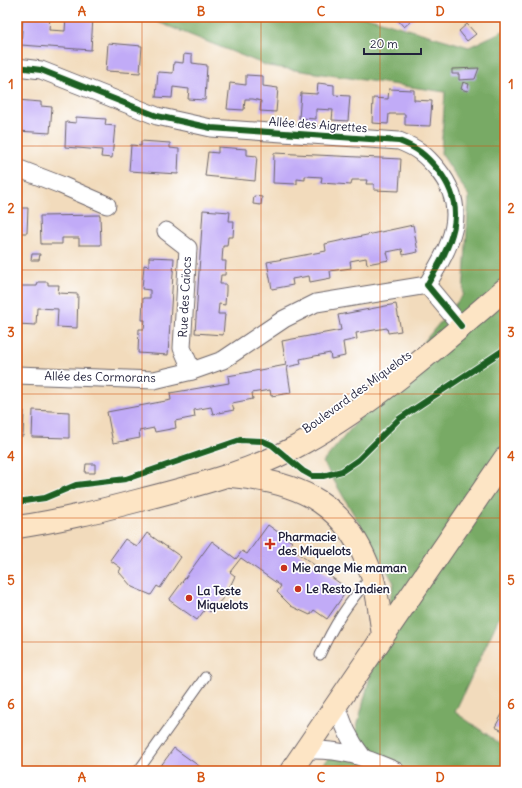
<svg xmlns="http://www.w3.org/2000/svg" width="522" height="788" font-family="Delius,sans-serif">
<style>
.forest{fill:#78aa65;stroke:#4d6650}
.building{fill:#c1abf7}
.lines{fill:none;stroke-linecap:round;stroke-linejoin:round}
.service-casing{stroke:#6b6368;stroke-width:11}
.minor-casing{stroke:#6b6368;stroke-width:19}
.secondary-casing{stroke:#6b6368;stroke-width:24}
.service{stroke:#fff;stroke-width:9}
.minor{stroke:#fff;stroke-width:17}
.secondary{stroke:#fde5c5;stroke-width:22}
.cycleway-casing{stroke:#fff;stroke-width:8}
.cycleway{stroke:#1b5e20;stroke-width:6}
.grid{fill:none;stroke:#d45411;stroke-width:1;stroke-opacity:0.55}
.poi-dot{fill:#c8321e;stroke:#fff;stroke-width:1.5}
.labels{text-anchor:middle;stroke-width:3.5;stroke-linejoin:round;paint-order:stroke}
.street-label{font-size:12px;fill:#22223b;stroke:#fff}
.poi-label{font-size:12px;font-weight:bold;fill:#22223b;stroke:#fff;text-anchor:start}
.neatline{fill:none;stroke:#d45411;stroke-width:1.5}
.grid-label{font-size:13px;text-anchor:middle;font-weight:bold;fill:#d45411}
</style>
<rect width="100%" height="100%" fill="#fff"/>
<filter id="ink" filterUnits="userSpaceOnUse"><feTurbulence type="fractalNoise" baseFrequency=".025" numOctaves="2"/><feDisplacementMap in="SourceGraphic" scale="8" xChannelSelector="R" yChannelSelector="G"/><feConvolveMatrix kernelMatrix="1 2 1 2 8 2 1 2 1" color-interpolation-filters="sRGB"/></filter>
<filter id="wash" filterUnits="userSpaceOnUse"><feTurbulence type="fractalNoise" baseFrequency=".012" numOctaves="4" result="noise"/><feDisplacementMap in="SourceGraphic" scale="16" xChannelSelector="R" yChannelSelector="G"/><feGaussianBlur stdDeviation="0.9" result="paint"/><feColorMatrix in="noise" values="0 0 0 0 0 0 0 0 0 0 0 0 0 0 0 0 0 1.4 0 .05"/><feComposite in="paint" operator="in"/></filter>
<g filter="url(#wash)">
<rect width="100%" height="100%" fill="#f2dbbc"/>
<!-- forest -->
<polygon class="forest" points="145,17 367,17 469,47 505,30 505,605 455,712 505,747 505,771 316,771 356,731 394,583 323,462 463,295 469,196 441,153 445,92 268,66"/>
<g id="blocks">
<!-- building -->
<g class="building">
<polygon points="23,17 50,17 49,30 65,31 66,17 93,17 91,50 21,45"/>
<polygon points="395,17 416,17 404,27"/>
<polygon points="467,24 476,34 467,41 459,31"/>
<polygon points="108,43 142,46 140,73 106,71"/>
<polygon points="184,54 192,55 192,63 207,65 205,100 188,99 189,89 173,87 172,98 156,97 158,72 173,73 174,62 183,63"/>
<polygon points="479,68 475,79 459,80 459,74 452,74 452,69"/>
<polygon points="246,75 263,76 263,86 278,88 276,112 260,111 261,101 253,99 245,99 244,110 227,109 230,83 246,85"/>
<polygon points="463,82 469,84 467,91 461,89"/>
<polygon points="318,83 334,85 334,95 350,96 348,121 332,120 333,110 316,109 316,119 299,118 301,93 317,94"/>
<polygon points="389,89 414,90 414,100 432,101 430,126 405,125 405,114 389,114 388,124 372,123 373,98 388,99"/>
<polygon points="17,100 41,102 41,106 52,107 50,133 17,131"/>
<polygon points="76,117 106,119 105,125 115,126 112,158 101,157 102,150 65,147 66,122 76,123"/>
<polygon points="141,141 170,143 170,148 179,149 178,174 129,171 131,145 141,146"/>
<polygon points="218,147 247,149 247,155 257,156 255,181 205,176 208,152 218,153"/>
<polygon points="274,153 401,159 399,191 374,190 374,184 366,184 367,180 352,180 351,185 321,183 322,177 305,176 305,180 297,179 297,184 273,183"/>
<polygon points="254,196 262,197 261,205 253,204"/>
<polygon points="17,203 19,203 19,208 28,208 27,233 17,233"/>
<polygon points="203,210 230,212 229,221 234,221 233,237 228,237 227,246 223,246 222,261 226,261 225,275 221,275 220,284 226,284 226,291 225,305 219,304 218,314 225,314 223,335 195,333"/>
<polygon points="100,215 101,245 79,245 79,238 62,238 62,244 41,244 40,216"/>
<polygon points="413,225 418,252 403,255 402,249 387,252 389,260 367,264 366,258 350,261 351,268 330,271 331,278 310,282 309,276 292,279 293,285 272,289 267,262 326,251 325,244"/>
<polygon points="32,254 40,254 39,260 31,260"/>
<polygon points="149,257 174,258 168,355 138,353 139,329 144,329 145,320 142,320 143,298 150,298 150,290 142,289 144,265 149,266"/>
<polygon points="38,282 48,282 48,285 59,285 58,293 78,294 77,328 57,327 58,309 37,308 36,325 17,324 17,286 37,286"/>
<polygon points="396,304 401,331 388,333 387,328 356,333 357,339 343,342 345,356 331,359 330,353 300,359 301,364 287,367 291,393 271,396 270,390 252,393 253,399 232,403 234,410 213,414 211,407 194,410 195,417 175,421 176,428 155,432 154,428 139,431 140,438 113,443 107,412 171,400 170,393 229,383 228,376 286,365 282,341 341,330 338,315"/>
<polygon points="33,410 69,412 69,438 32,437"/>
<polygon points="17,411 24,411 23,436 17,436"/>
<polygon points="86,464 95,464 95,473 85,473"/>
<polygon points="268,525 292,542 289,547 348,589 327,619 314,610 310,615 291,606 277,592 281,586 241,558 230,572 235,576 226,595 210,612 206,608 197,620 169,600 212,541 236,559 242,551 247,554"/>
<polygon points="147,533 181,557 160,588 157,586 151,595 132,587 119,572 121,568 110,560 125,539 137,547"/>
<polygon points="505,709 505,732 495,727"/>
<polygon points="174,748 178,751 206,771 157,771"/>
</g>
</g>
</g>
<g filter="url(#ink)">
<use href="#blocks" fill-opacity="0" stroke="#6b6368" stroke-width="1"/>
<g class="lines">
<defs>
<g id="service">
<path d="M320,655C334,624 348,603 371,577"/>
<polyline points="138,771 205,677"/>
</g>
<g id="minor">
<path d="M17,67L41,70L157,116L211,128L399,141C417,148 425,154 438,170C471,211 450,246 427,285L461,326"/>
<polyline points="17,168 61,185 107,205"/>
<polyline points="166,231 188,248 182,348 192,371"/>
<polyline points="17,375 154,380 192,371 223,360 284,319 316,303 427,285"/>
<path d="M337,705C343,724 349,740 362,756"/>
<path d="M306,750C344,749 361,756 396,771"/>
</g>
<g id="secondary">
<path d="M231,476C303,482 348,505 372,576C378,594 380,616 383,635"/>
<path d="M17,527C60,521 102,510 144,499C198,485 254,471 303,443C374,404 444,342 505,289"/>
<polyline points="291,771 505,458"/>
</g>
</defs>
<!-- service casing -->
<use href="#service" class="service-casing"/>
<!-- minor casing -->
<use href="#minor" class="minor-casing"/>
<!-- secondary casing -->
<use href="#secondary" class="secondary-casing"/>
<!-- service -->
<use href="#service" class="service"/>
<!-- minor -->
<use href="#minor" class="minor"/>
<!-- secondary -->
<use href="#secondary" class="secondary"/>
<defs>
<g id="cycleway">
<path d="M17,67L41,70L157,116L211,128L399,141C417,148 425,154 438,170C471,211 450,246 427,285L461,326"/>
<polyline points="17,502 45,498 76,485 126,479 240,440 263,441 272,445 303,471 312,476 323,476 342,471 358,460 399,419 505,349"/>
</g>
</defs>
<!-- cycleway casing -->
<use href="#cycleway" class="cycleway-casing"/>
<!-- cycleway -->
<use href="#cycleway" class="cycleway"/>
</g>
</g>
<!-- grid -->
<path class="grid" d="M142,17V771M261,17V771M380,17V771M17,146H505M17,270H505M17,394H505M17,518H505M17,642H505"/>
<!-- markers -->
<g class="poi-dot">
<path d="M268 538h4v4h4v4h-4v4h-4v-4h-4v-4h4z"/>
<circle cx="284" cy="568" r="4"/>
<circle cx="298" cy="589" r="4"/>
<circle cx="189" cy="598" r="4"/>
</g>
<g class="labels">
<!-- street labels -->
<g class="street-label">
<text transform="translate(318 125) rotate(4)" y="4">Allée des Aigrettes</text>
<text transform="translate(185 297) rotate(-87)" y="4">Rue des Caïocs</text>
<text transform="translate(100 377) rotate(1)" y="4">Allée des Cormorans</text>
<text transform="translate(357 392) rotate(-36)" y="4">Boulevard des Miquelots</text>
</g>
<!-- poi labels -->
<g class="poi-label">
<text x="278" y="541">Pharmacie<tspan x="278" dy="14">des Miquelots</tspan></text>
<text x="292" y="572">Mie ange Mie maman</text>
<text x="306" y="593">Le Resto Indien</text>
<text x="197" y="595">La Teste<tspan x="197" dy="14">Miquelots</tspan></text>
</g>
</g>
<!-- margin -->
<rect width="522" height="788" fill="none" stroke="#fff" stroke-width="44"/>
<!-- scale -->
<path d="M364 48v6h57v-6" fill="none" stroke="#22223b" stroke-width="2"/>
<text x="370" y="48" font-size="12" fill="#22223b" stroke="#ffffff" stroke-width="3" paint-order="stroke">20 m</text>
<rect x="22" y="22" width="478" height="744" class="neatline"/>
<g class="grid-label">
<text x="82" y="16">A</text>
<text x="201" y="16">B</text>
<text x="321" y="16">C</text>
<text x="440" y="16">D</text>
<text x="11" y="89">1</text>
<text x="511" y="89">1</text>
<text x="11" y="213">2</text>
<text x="511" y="213">2</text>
<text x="11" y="337">3</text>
<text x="511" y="337">3</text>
<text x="11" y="461">4</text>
<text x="511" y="461">4</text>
<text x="11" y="585">5</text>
<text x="511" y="585">5</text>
<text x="11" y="709">6</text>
<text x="511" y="709">6</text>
<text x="82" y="782">A</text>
<text x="201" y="782">B</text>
<text x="321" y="782">C</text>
<text x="440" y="782">D</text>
</g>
</svg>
